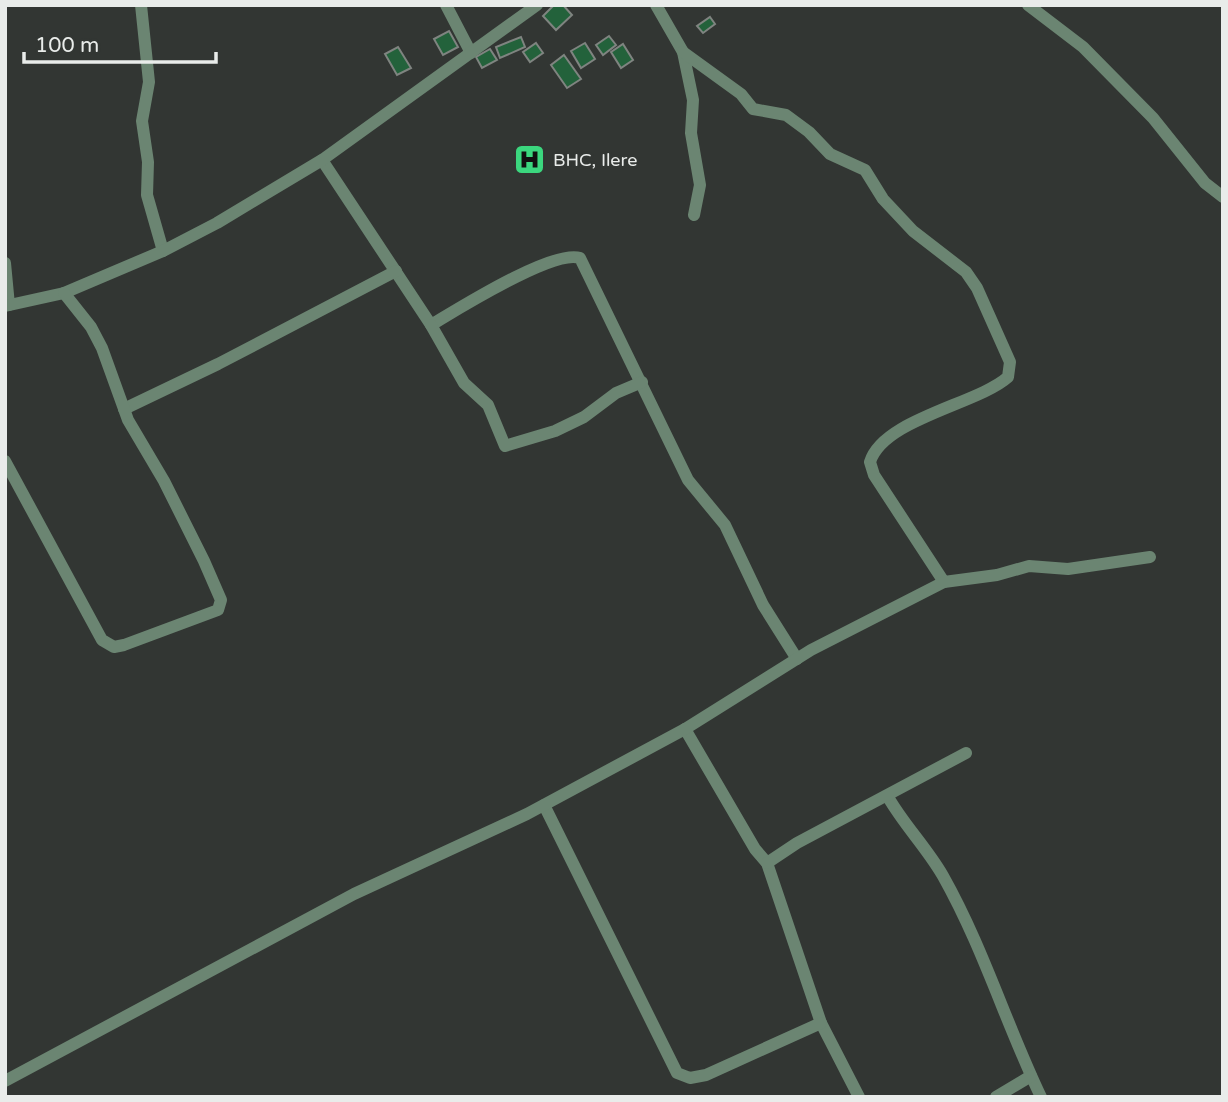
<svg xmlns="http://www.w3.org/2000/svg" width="1228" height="1102" font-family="'Varela Round',sans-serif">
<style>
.building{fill:#23623b;stroke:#7f8480;stroke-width:2}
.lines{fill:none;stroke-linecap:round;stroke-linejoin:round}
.street{stroke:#6b8572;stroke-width:12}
.labels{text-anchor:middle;stroke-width:5;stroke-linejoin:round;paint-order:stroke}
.poi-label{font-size:18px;fill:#e9ecea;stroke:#323633;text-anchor:start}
</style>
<rect width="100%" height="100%" fill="#323633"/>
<!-- building -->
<g class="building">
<polygon points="554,5 563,5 572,15 556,30 543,16"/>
<polygon points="710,17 715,24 703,33 697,26"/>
<polygon points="449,31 458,47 443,55 434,39"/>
<polygon points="609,36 616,45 603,55 596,45"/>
<polygon points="521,37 525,47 500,58 496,47"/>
<polygon points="536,43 543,53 530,62 523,52"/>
<polygon points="585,43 595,59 581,68 571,51"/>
<polygon points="623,44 633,60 621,68 611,52"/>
<polygon points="398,47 411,68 397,75 385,54"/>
<polygon points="490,49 497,60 482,68 476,57"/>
<polygon points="564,55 581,79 567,88 551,65"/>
</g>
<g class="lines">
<!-- street -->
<g class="street">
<polyline points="141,5 149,82 142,121 148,162 147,195 163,251"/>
<polyline points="446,5 471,53"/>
<polyline points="656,5 683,52 693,100 691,133 700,185 694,215"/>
<polyline points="1028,5 1083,47 1153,118 1205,183 1223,197"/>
<path d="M683,52L741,94L753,109L786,115L809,132L830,154L865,170L883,199L913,231L966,272L977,288L1010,362L1008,377C978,404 883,419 870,462L874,475L944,582"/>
<path d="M322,160L431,325C458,309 553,249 580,258L688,480L725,525L763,605L797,659"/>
<polyline points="5,263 9,305"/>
<polyline points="5,306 64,293 163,251 217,223 322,160 537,5"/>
<polyline points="431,325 464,383 488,405 505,446 555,431 584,417 616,393 642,382"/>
<polyline points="124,409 218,364 396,271"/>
<polyline points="5,461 102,640 114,647 124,645 218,610 221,600 204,561 164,481 128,420 102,348 91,327 64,293"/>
<polyline points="685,729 755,849 767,863 821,1023 859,1097"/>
<path d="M888,797C904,825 927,848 943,876C983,947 1006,1024 1041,1097"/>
<polyline points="544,805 677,1073 690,1078 706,1075 821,1023"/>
<polyline points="767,863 797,843 966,753"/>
<polyline points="5,1081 354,894 527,814 685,729 811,650 944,582 997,575 1029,566 1068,569 1150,557"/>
<polyline points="996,1097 1031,1076"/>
</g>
</g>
<!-- icons -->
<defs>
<symbol id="hospital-square" viewBox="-11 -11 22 22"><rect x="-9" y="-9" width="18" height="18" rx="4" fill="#3bd77e" stroke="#323633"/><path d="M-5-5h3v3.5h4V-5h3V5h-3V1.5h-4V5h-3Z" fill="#111"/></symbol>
</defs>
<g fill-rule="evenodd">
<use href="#hospital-square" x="512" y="142" width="35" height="35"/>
</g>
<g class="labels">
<!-- poi labels -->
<g class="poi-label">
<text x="553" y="166">BHC, Ilere</text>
</g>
</g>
<!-- border -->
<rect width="1228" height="1102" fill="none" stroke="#e9ecea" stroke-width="14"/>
<!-- scale -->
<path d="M24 52v10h192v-10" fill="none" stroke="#e9ecea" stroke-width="3.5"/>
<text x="35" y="52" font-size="21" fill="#e9ecea" stroke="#323633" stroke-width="5" paint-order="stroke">100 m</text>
</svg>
